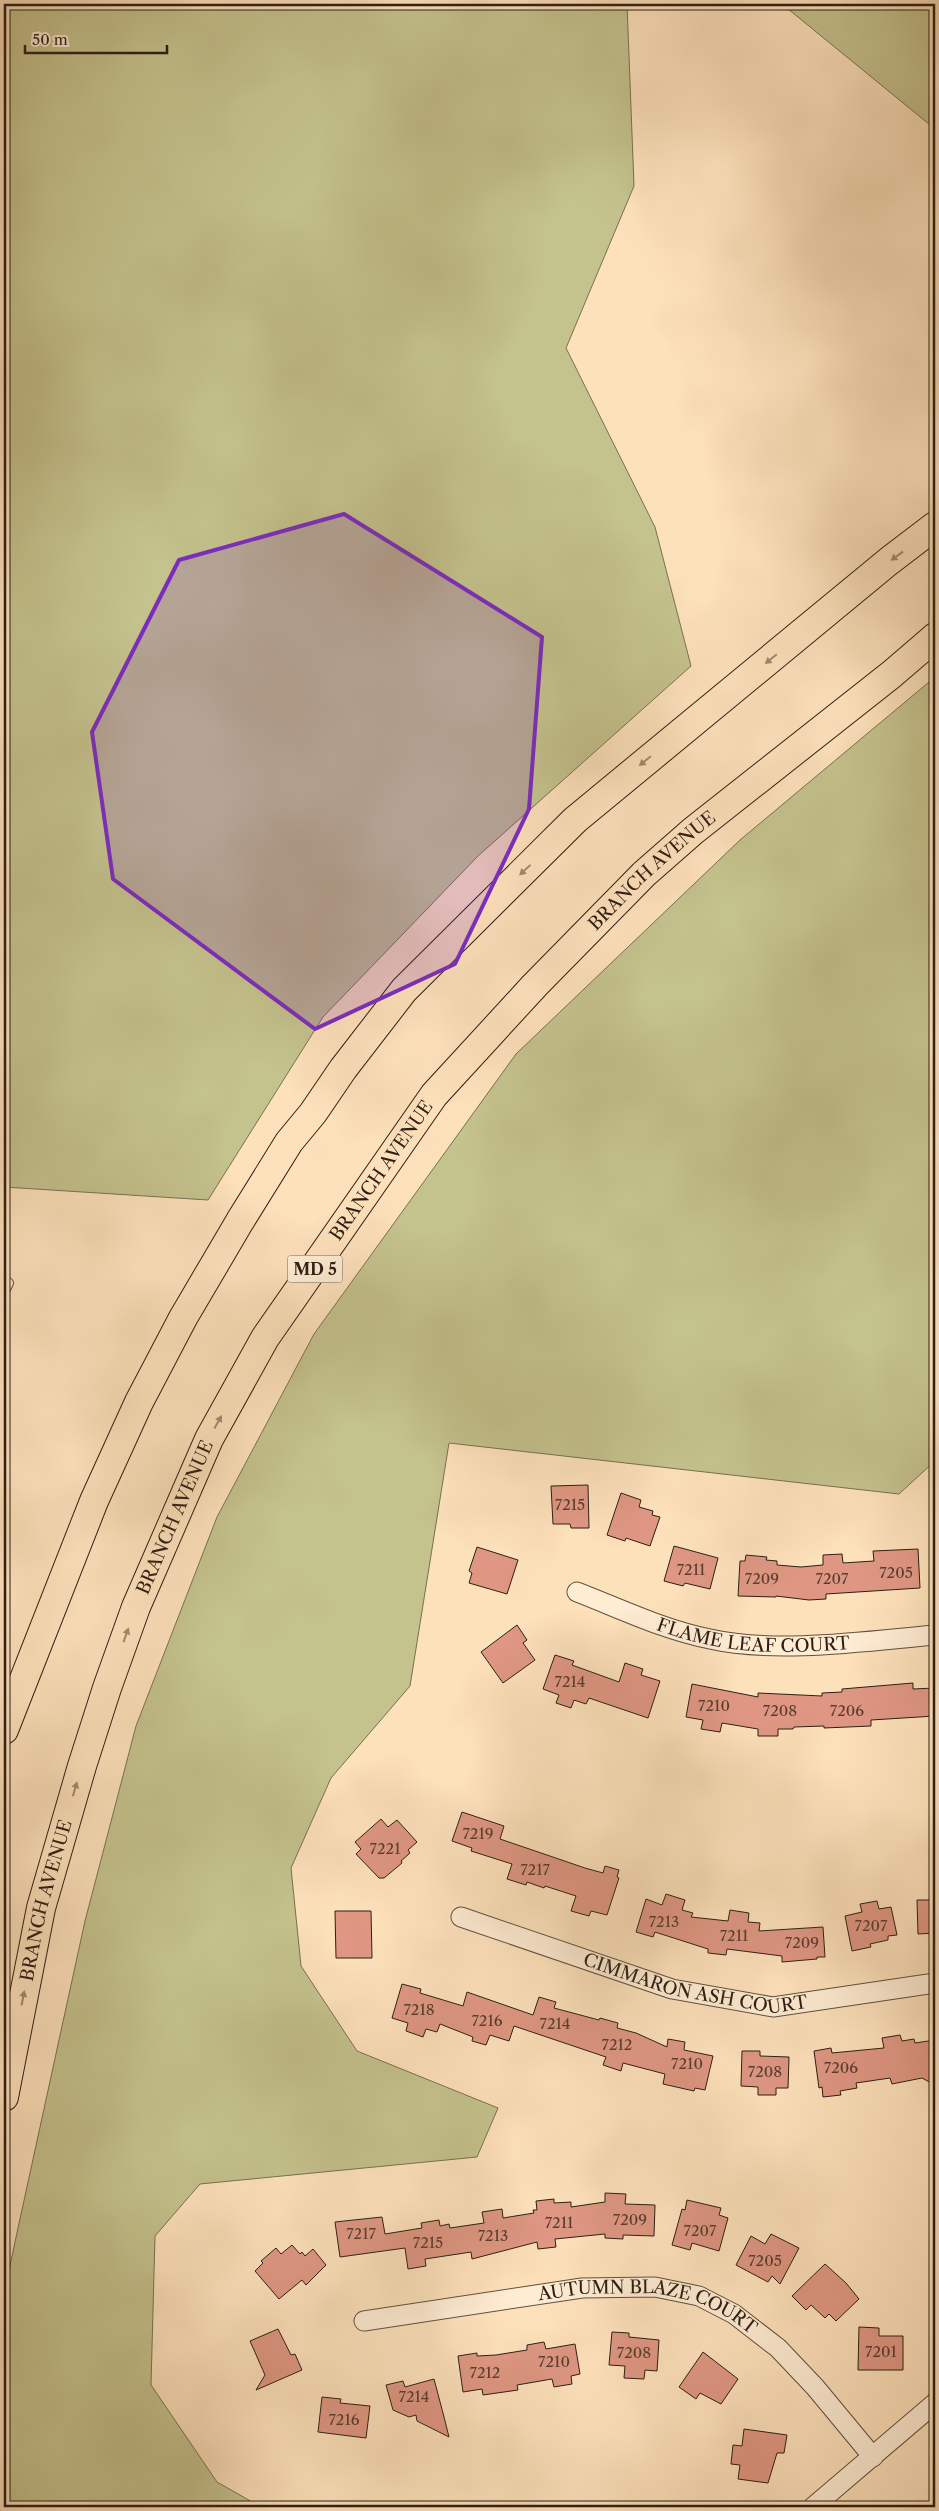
<svg xmlns="http://www.w3.org/2000/svg" width="939" height="2511" font-family="'Libre Caslon Text',serif">
<style>
.green{fill:#c4c28d;stroke:#787051}
.building{fill:#df9783;stroke:#2d1f15}
.lines{fill:none;stroke-linecap:round;stroke-linejoin:round}
.service-casing{stroke:#61503e;stroke-width:12}
.minor-casing{stroke:#61503e;stroke-width:21}
.trunk-casing{stroke:#2d1f15;stroke-width:30}
.service{stroke:#feecd3;stroke-width:10}
.minor{stroke:#feecd3;stroke-width:19}
.trunk{stroke:#fde1bb;stroke-width:28}
.oneway{fill:#9f8a70}
.marked{fill:#7b2cbf;fill-opacity:0.2;stroke:#7b2cbf;stroke-width:4;stroke-linejoin:round}
.labels{text-anchor:middle;stroke-width:4.5;stroke-linejoin:round;paint-order:stroke}
.number-label{font-size:15px;fill:#5a3d30}
.shield{fill:#feecd3;stroke:#6c5c4e;stroke-width:1}
.shield-label{font-size:16px;font-weight:bold;fill:#2d1f15}
.street-label{font-size:18px;fill:#2d1f15;stroke:#feecd3}
</style>
<rect width="100%" height="100%" fill="#fde1bb"/>
<filter id="stains"><feTurbulence type="fractalNoise" baseFrequency=".004" numOctaves="4"/><feColorMatrix values="0 0 0 0 .2 0 0 0 0 .09 0 0 0 0 .02 0 0 0 .5 -.17"/></filter>
<radialGradient id="worn" r=".72"><stop offset=".6" stop-color="#630" stop-opacity="0"/><stop offset="1" stop-color="#630" stop-opacity=".3"/></radialGradient>
<!-- green -->
<g class="green">
<polygon points="4,4 627,4 634,186 566,348 655,527 691,666 478,856 323,1017 208,1200 4,1187"/>
<polygon points="782,4 935,4 935,129"/>
<polygon points="935,677 935,1461 899,1494 449,1443 410,1686 331,1778 291,1868 301,1966 357,2051 498,2108 477,2157 200,2184 155,2236 151,2385 217,2482 261,2507 4,2507 4,2294 18,2228 85,1921 136,1726 217,1517 314,1334 516,1054 740,840"/>
</g>
<!-- building -->
<g class="building">
<polygon points="588,1485 589,1528 571,1528 570,1524 553,1524 551,1486"/>
<polygon points="621,1493 641,1500 639,1507 653,1511 652,1515 660,1517 650,1546 626,1538 625,1541 607,1535"/>
<polygon points="674,1546 718,1558 710,1589 685,1583 683,1586 664,1581"/>
<polygon points="477,1547 518,1560 507,1594 469,1583 472,1573 469,1571"/>
<polygon points="918,1549 920,1588 826,1594 826,1599 809,1600 776,1596 776,1597 738,1596 740,1561 745,1561 746,1555 767,1557 766,1560 777,1561 777,1565 801,1567 823,1565 823,1555 842,1554 843,1563 874,1561 873,1551"/>
<polygon points="517,1625 527,1640 523,1643 535,1660 503,1683 481,1652"/>
<polygon points="555,1655 574,1661 572,1665 619,1682 625,1663 643,1669 641,1675 660,1681 648,1718 589,1698 586,1704 574,1700 571,1708 556,1703 559,1695 543,1689"/>
<polygon points="913,1683 913,1689 935,1688 935,1716 871,1720 871,1726 824,1728 824,1726 794,1727 793,1729 778,1729 778,1736 758,1736 758,1729 722,1723 720,1732 701,1729 703,1720 686,1717 692,1684 758,1697 758,1693 822,1696 822,1693 842,1692 842,1689"/>
<polygon points="462,1812 504,1826 500,1839 585,1868 603,1873 605,1866 619,1870 617,1877 619,1878 607,1915 591,1911 589,1916 571,1911 576,1896 545,1886 544,1888 527,1882 526,1885 507,1879 512,1864 471,1851 472,1848 452,1841"/>
<polygon points="381,1819 388,1827 397,1820 417,1842 408,1850 410,1853 401,1861 402,1863 384,1878 379,1878 356,1854 361,1849 355,1842"/>
<polygon points="666,1894 685,1900 682,1910 693,1913 691,1917 728,1921 730,1910 749,1913 748,1922 760,1923 759,1931 823,1927 825,1957 817,1957 817,1959 782,1962 782,1956 727,1949 726,1955 708,1953 708,1949 655,1932 653,1937 636,1932 646,1899 662,1905"/>
<polygon points="917,1900 935,1900 935,1933 918,1934"/>
<polygon points="877,1901 879,1909 891,1907 897,1935 888,1936 888,1940 870,1944 871,1947 852,1951 845,1916 862,1912 860,1904"/>
<polygon points="335,1911 371,1911 372,1958 336,1958"/>
<polygon points="402,1984 421,1989 420,1993 463,2006 467,1992 533,2015 539,1997 556,2002 554,2008 599,2020 600,2018 618,2023 617,2028 636,2033 667,2047 668,2039 685,2042 684,2050 713,2056 705,2090 695,2088 694,2091 663,2084 665,2074 623,2063 621,2071 603,2065 606,2057 514,2026 509,2041 490,2035 486,2045 472,2041 473,2037 440,2024 437,2032 426,2029 423,2037 406,2031 408,2023 392,2018"/>
<polygon points="900,2035 902,2041 914,2039 915,2043 935,2040 935,2085 922,2078 892,2084 890,2078 856,2083 857,2088 840,2091 841,2095 823,2097 822,2087 819,2088 814,2051 831,2048 832,2053 884,2048 882,2038"/>
<polygon points="742,2051 760,2051 760,2056 789,2057 788,2088 776,2088 776,2095 758,2095 758,2087 741,2086"/>
<polygon points="605,2193 626,2194 625,2204 655,2205 654,2236 623,2235 623,2239 605,2238 605,2234 555,2239 556,2247 538,2249 537,2242 472,2259 471,2252 425,2259 426,2266 408,2269 405,2248 340,2257 335,2222 382,2217 385,2234 422,2228 421,2223 439,2220 440,2226 449,2224 450,2228 484,2223 482,2212 502,2209 503,2218 534,2213 533,2210 537,2210 536,2201 554,2199 554,2203 571,2202 571,2207 605,2202"/>
<polygon points="687,2200 721,2208 719,2215 728,2218 719,2251 692,2243 690,2250 672,2245 682,2209 685,2210"/>
<polygon points="771,2234 799,2248 780,2284 772,2276 768,2282 736,2265 751,2236 765,2244"/>
<polygon points="292,2245 300,2254 302,2252 305,2256 313,2249 326,2265 306,2285 302,2280 279,2299 255,2271 263,2263 261,2261 276,2248 281,2254"/>
<polygon points="825,2264 846,2283 859,2299 836,2321 829,2314 825,2318 811,2305 806,2310 792,2296"/>
<polygon points="859,2327 879,2328 879,2336 903,2336 903,2370 858,2370"/>
<polygon points="278,2329 291,2355 295,2354 302,2370 256,2390 265,2375 250,2341"/>
<polygon points="612,2332 629,2333 629,2337 659,2340 657,2371 645,2370 644,2379 624,2378 625,2366 609,2365"/>
<polygon points="544,2342 546,2349 575,2344 580,2374 571,2376 572,2384 554,2387 552,2379 517,2385 518,2390 483,2395 482,2389 463,2392 458,2356 477,2353 477,2356 496,2355 527,2350 527,2345"/>
<polygon points="703,2352 738,2379 721,2404 700,2393 696,2399 679,2387"/>
<polygon points="434,2379 444,2417 449,2437 417,2421 416,2415 409,2417 393,2410 386,2385 403,2381 405,2387"/>
<polygon points="322,2397 341,2399 340,2403 370,2406 366,2438 318,2432"/>
<polygon points="744,2429 787,2435 784,2453 777,2453 768,2483 738,2479 740,2465 731,2464 733,2445 742,2446"/>
</g>
<g class="lines">
<defs>
<polyline id="service" points="4,1291 8,1283"/>
<g id="minor">
<path id="s1" d="M577,1592C621,1609 664,1630 710,1639C776,1654 867,1641 935,1635"/>
<path id="s2" d="M461,1917L672,1989L773,2007L935,1983"/>
<path id="s3" d="M364,2321L582,2288L655,2287L699,2296L734,2314L778,2348L815,2387L873,2457"/>
<polyline points="813,2507 935,2403"/>
</g>
<g id="trunk">
<polyline points="4,1730 94,1501 139,1402 183,1318 240,1221 289,1142 313,1113 343,1069 404,990 575,820 889,561 935,526"/>
<path id="s4" d="M4,2097L41,1908L82,1766L107,1688L136,1607L209,1439L265,1338L434,1095L535,985L644,874L693,831L892,674L935,637"/>
</g>
</defs>
<!-- service casing -->
<use href="#service" class="service-casing"/>
<!-- minor casing -->
<use href="#minor" class="minor-casing"/>
<!-- trunk casing -->
<use href="#trunk" class="trunk-casing"/>
<!-- service -->
<use href="#service" class="service"/>
<!-- minor -->
<use href="#minor" class="minor"/>
<!-- trunk -->
<use href="#trunk" class="trunk"/>
</g>
<!-- one-way arrows -->
<defs><path id="oneway-solid" d="M-6-.8H1V-3.2L6.5 0L1 3.2V.8H-6Z" transform="scale(1.25)"/></defs>
<g class="oneway">
<use href="#oneway-solid" transform="translate(897 556) rotate(144)"/>
<use href="#oneway-solid" transform="translate(771 659) rotate(141)"/>
<use href="#oneway-solid" transform="translate(645 761) rotate(141)"/>
<use href="#oneway-solid" transform="translate(525 870) rotate(137)"/>
<use href="#oneway-solid" transform="translate(218 1422) rotate(-61)"/>
<use href="#oneway-solid" transform="translate(126 1635) rotate(-70)"/>
<use href="#oneway-solid" transform="translate(75 1789) rotate(-74)"/>
<use href="#oneway-solid" transform="translate(23 1998) rotate(-79)"/>
</g>
<!-- marked area -->
<path class="marked" d="M344,514L542,637L529,809L455,964L315,1029L113,879L92,732L179,560Z"/>
<g class="labels">
<!-- number labels -->
<g class="number-label">
<text x="570" y="1510">7215</text>
<text x="691" y="1575">7211</text>
<text x="896" y="1578">7205</text>
<text x="762" y="1584">7209</text>
<text x="832" y="1584">7207</text>
<text x="570" y="1687">7214</text>
<text x="714" y="1711">7210</text>
<text x="780" y="1716">7208</text>
<text x="847" y="1716">7206</text>
<text x="478" y="1839">7219</text>
<text x="385" y="1854">7221</text>
<text x="535" y="1875">7217</text>
<text x="664" y="1927">7213</text>
<text x="871" y="1931">7207</text>
<text x="734" y="1941">7211</text>
<text x="802" y="1948">7209</text>
<text x="419" y="2015">7218</text>
<text x="487" y="2026">7216</text>
<text x="555" y="2029">7214</text>
<text x="617" y="2050">7212</text>
<text x="687" y="2069">7210</text>
<text x="841" y="2073">7206</text>
<text x="765" y="2077">7208</text>
<text x="630" y="2225">7209</text>
<text x="559" y="2228">7211</text>
<text x="700" y="2236">7207</text>
<text x="361" y="2239">7217</text>
<text x="493" y="2241">7213</text>
<text x="428" y="2248">7215</text>
<text x="765" y="2266">7205</text>
<text x="881" y="2357">7201</text>
<text x="634" y="2358">7208</text>
<text x="554" y="2367">7210</text>
<text x="485" y="2378">7212</text>
<text x="414" y="2402">7214</text>
<text x="344" y="2425">7216</text>
</g>
<!-- shield labels -->
<rect class="shield" x="287.5" y="1255.5" width="55" height="27" rx="4"/>
<g class="shield-label">
<text x="315" y="1275">MD 5</text>
</g>
<!-- street labels -->
<g class="street-label">
<text dy="6" stroke="none"><textPath href="#s4" startOffset="1416">BRANCH AVENUE</textPath></text>
<text dy="6" stroke="none"><textPath href="#s4" startOffset="1011">BRANCH AVENUE</textPath></text>
<text dy="6" stroke="none"><textPath href="#s4" startOffset="606">BRANCH AVENUE</textPath></text>
<text dy="6" stroke="none"><textPath href="#s1" startOffset="184">FLAME LEAF COURT</textPath></text>
<text dy="6" stroke="none"><textPath href="#s4" startOffset="201">BRANCH AVENUE</textPath></text>
<text dy="6" stroke="none"><textPath href="#s2" startOffset="245">CIMMARON ASH COURT</textPath></text>
<text dy="6" stroke="none"><textPath href="#s3" startOffset="290">AUTUMN BLAZE COURT</textPath></text>
</g>
</g>
<!-- margin -->
<rect width="939" height="2511" fill="none" stroke="#fde1bb" stroke-width="20"/>
<rect x="5" y="5" width="929" height="2501" fill="none" stroke="#2d1f15" stroke-width="2.5"/>
<rect x="10" y="10" width="919" height="2491" fill="none" stroke="#2d1f15"/>
<!-- scale -->
<path d="M25 45v8h142v-8" fill="none" stroke="#2d1f15" stroke-width="2.5"/>
<text x="32" y="45" font-size="15" fill="#2d1f15" stroke="#feecd3" stroke-width="4" paint-order="stroke">50 m</text>
<rect width="100%" height="100%" filter="url(#stains)"/>
<rect width="100%" height="100%" fill="url(#worn)"/>
</svg>
